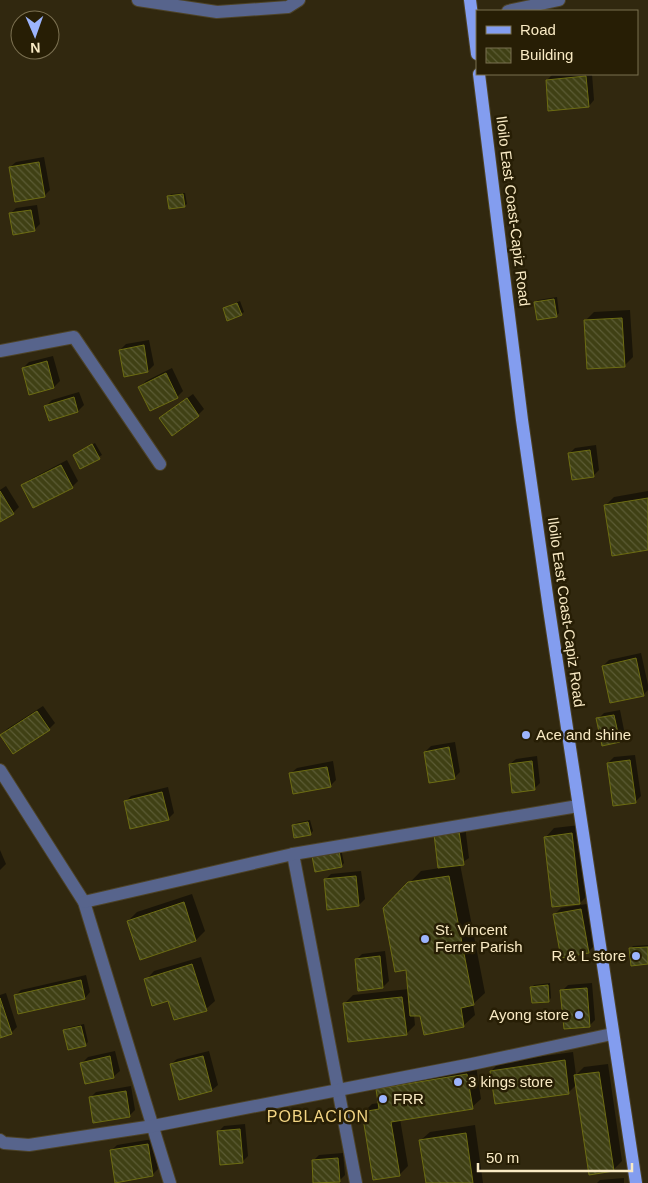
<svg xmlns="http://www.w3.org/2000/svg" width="648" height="1183" font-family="Arial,sans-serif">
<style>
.shadow{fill:#0007}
.building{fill:url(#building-back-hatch);stroke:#6c6c12}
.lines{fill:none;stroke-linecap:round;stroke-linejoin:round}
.street-casing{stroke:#4d4328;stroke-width:14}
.primary-casing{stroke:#4d4328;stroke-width:14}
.street{stroke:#57648c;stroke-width:12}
.primary{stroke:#839def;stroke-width:12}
.poi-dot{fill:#9cb4fd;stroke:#271e05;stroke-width:2}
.labels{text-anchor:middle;stroke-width:5;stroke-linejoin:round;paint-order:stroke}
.street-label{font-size:15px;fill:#f9eac4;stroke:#271e05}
.poi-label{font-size:15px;fill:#f9eac4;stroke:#271e05;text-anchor:start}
.neighbourhood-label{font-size:16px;letter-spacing:1px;fill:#f3d584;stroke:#271e05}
</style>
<defs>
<pattern id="building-back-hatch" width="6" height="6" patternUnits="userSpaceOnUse" patternTransform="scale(1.25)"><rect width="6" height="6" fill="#3f4014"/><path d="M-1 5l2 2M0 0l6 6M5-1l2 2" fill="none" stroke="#5c5c35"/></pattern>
</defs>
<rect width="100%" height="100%" fill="#31280f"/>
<!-- shadow -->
<g class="shadow">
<polygon points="553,74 592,74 594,100 589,106 547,80"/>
<polygon points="44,157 50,190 44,196 10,167 16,162"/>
<polygon points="185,193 187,204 184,206 169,197 171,194"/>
<polygon points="37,205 40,224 34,230 10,214 16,208"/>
<polygon points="557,297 559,313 556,316 536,302 538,300"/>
<polygon points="240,301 244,312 241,314 224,308"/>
<polygon points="630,310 633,357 624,366 585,321 594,312"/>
<polygon points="149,340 154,365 148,371 120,350 126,344"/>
<polygon points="53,356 60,381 54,387 30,393 23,368 29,362"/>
<polygon points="172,368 183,391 177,397 140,387 146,381"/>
<polygon points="79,392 84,405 78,411 50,420 46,406 52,400"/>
<polygon points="193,394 204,409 198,415 160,418"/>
<polygon points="95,443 102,455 81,467 74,455"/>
<polygon points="596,445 599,470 593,476 569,454 575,448"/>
<polygon points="67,460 78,481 72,487 23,486 29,480"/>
<polygon points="6,486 19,507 13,513 0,520 0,490"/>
<polygon points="648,491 648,549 605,506 614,497"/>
<polygon points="641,653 648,685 648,690 643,695 603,666 609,660"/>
<polygon points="43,706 55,723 49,729 2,735 7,729"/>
<polygon points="620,710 625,735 619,741 598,719 604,713"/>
<polygon points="455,742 460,772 454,778 425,752 431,746"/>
<polygon points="635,755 641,796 635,802 608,763 614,757"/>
<polygon points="537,756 540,783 534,789 510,764 516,759"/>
<polygon points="333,761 336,780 330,786 291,773 297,768"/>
<polygon points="168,787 174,813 168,819 125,802 131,796"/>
<polygon points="310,820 313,831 310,834 293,826 296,823"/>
<polygon points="580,825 589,894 580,903 554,906 546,837 554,828"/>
<polygon points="465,826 469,858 460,864 485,993 473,1004 475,1015 463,1026 421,1015 414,1015 415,1025 406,1034 344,1004 353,995 409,989 407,968 384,909 421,871 440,868 436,835"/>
<polygon points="341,849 344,863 341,866 316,871"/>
<polygon points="0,850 6,864 0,870"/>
<polygon points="361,871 365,899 359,905 325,880 331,874"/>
<polygon points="192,894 205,931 196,940 141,958 128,921 137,912"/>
<polygon points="587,904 594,946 588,952 555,914 561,908"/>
<polygon points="648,945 648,963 630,949 633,946"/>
<polygon points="385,951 389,981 383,987 356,960 362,954"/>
<polygon points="201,957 215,1001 206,1009 169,1000 146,980 154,971"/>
<polygon points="86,975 90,992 85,998 15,996 21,990"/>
<polygon points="550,983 551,998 549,1000 532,987 534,985"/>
<polygon points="592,983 595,1020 590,1025 562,991 568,985"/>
<polygon points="6,993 17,1027 11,1033 0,1037 0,995"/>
<polygon points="84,1024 88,1042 85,1045 65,1030 67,1028"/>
<polygon points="115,1051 120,1071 114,1076 86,1083 82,1063 88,1057"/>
<polygon points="209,1051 218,1085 212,1090 171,1064 177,1059"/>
<polygon points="573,1052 576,1075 584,1067 608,1064 622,1161 613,1170 576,1085 569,1092 491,1071 500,1062"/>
<polygon points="476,1066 481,1099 472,1107 400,1119 408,1166 399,1175 364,1112 372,1104 379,1103 377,1090 386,1081"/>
<polygon points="131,1086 135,1110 129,1116 90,1098 96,1092"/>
<polygon points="245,1124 248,1156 242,1162 218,1132 224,1126"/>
<polygon points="475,1125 483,1183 427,1183 421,1140 430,1132"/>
<polygon points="153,1139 158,1169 152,1175 111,1151 117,1145"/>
<polygon points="343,1153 345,1175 339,1181 313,1161 319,1155"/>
<polygon points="624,1178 624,1183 597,1183 600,1180"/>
</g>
<!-- building -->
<g class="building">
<polygon points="586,76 589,107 548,111 546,80"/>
<polygon points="39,162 45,197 15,202 9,167"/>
<polygon points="183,194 185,207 169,209 167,196"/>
<polygon points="31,210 35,231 13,235 9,213"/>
<polygon points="554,299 557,317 537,320 534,302"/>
<polygon points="237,303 242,315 227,321 223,308"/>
<polygon points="622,318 625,367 587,369 584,320"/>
<polygon points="144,345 148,372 124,377 119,350"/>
<polygon points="47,361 54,388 29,395 22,368"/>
<polygon points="166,373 178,398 150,411 138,387"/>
<polygon points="74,397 78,412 49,421 44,406"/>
<polygon points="187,398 199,416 172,436 159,418"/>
<polygon points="92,444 100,459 80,469 73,455"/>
<polygon points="590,450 594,477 572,480 568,453"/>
<polygon points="61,465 73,488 33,508 21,485"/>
<polygon points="0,491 14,514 0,522"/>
<polygon points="648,498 648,550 612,556 604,505"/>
<polygon points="636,658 644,696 610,703 602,666"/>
<polygon points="37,711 50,730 13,754 0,735"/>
<polygon points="614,715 620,742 602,746 596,718"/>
<polygon points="449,747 455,779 429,783 424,752"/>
<polygon points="630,760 636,803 613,806 607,763"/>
<polygon points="532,761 535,790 512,793 509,764"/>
<polygon points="327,767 331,787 293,794 289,773"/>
<polygon points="162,792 169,820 130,829 124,801"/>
<polygon points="308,822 311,835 294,838 292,825"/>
<polygon points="459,831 464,865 438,868 434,834"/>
<polygon points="572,833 580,904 552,907 544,837"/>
<polygon points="339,851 342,867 315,872 312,856"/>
<polygon points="356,876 359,906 327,910 324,879"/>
<polygon points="449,876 474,1005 461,1008 464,1027 424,1035 420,1016 410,1016 406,970 395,972 383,908 408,882"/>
<polygon points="184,902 196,941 140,960 127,921"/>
<polygon points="581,909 589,953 561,958 553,914"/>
<polygon points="648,947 648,964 631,966 629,948"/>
<polygon points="380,956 383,988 358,991 355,959"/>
<polygon points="192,964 207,1011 174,1020 168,1001 152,1006 144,979"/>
<polygon points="81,980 85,999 18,1014 14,995"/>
<polygon points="548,985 549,1002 532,1003 530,987"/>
<polygon points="587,988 590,1027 564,1029 560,990"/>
<polygon points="402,997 407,1035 348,1042 343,1003"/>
<polygon points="0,998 12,1034 0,1038"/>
<polygon points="81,1026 86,1046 68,1050 63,1030"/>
<polygon points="110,1056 114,1078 85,1084 80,1063"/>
<polygon points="203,1056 212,1091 179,1100 170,1064"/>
<polygon points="565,1060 569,1094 495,1104 490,1071"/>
<polygon points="599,1072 614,1171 589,1175 574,1075"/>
<polygon points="467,1074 473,1109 391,1122 400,1176 373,1180 362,1112 379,1109 376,1089"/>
<polygon points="126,1091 130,1117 93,1123 89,1097"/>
<polygon points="240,1129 243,1163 220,1165 217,1131"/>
<polygon points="466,1133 473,1183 426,1183 419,1140"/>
<polygon points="148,1144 153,1176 115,1183 110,1150"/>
<polygon points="338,1158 340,1182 313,1183 312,1160"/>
</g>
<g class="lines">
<defs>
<g id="street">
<polyline points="138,0 217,12 288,7 299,0"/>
<polyline points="508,11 559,0"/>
<polyline points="0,351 74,337 160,464"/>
<polyline points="0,770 84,902 170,1183"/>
<polyline points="293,854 356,1183"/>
<polyline points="84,902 293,854 578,806"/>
<polyline points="0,1140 4,1143 29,1145 153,1126 472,1064 612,1034"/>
</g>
<g id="primary">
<polyline points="470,0 477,54"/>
<polyline points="479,74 522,420 549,609 636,1183"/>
</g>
</defs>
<!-- street casing -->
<use href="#street" class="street-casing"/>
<!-- primary casing -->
<use href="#primary" class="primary-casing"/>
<!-- street -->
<use href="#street" class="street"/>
<!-- primary -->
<use href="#primary" class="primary"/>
</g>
<!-- markers -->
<g class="poi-dot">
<circle cx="526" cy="735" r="5"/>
<circle cx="425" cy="939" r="5"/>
<circle cx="636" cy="956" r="5"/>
<circle cx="579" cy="1015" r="5"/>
<circle cx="458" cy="1082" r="5"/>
<circle cx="383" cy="1099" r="5"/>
</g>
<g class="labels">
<!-- street labels -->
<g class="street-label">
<text transform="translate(513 211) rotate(83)" y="5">Iloilo East Coast-Capiz Road</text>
<text transform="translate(566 612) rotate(82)" y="5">Iloilo East Coast-Capiz Road</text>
</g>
<!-- poi labels -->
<g class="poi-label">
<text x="536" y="740">Ace and shine</text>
<text x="435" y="935">St. Vincent<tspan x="435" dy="17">Ferrer Parish</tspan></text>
<text x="626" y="961" text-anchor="end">R &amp; L store</text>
<text x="569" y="1020" text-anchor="end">Ayong store</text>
<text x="468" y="1087">3 kings store</text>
<text x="393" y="1104">FRR</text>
</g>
<!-- neighbourhood labels -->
<g class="neighbourhood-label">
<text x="318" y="1122">POBLACION</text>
</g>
</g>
<!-- legend -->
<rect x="476" y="10" width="162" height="65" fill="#271e05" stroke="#7b7051"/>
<rect x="486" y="26" width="25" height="8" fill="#839def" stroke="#7b7051"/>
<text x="520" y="35" font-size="15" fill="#f9eac4">Road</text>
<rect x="486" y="48" width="25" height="15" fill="url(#building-back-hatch)" stroke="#7b7051"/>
<text x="520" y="60" font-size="15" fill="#f9eac4">Building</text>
<!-- north arrow -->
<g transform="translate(35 35) rotate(178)"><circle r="24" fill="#271e05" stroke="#7b7051"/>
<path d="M0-4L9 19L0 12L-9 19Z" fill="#9cb4fd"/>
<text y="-8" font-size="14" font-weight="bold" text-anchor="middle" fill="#f9eac4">N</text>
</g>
<!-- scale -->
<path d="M478 1163v8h154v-8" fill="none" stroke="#f9eac4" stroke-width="2.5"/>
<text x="486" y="1163" font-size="15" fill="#f9eac4" stroke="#271e05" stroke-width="4" paint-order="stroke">50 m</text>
</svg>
